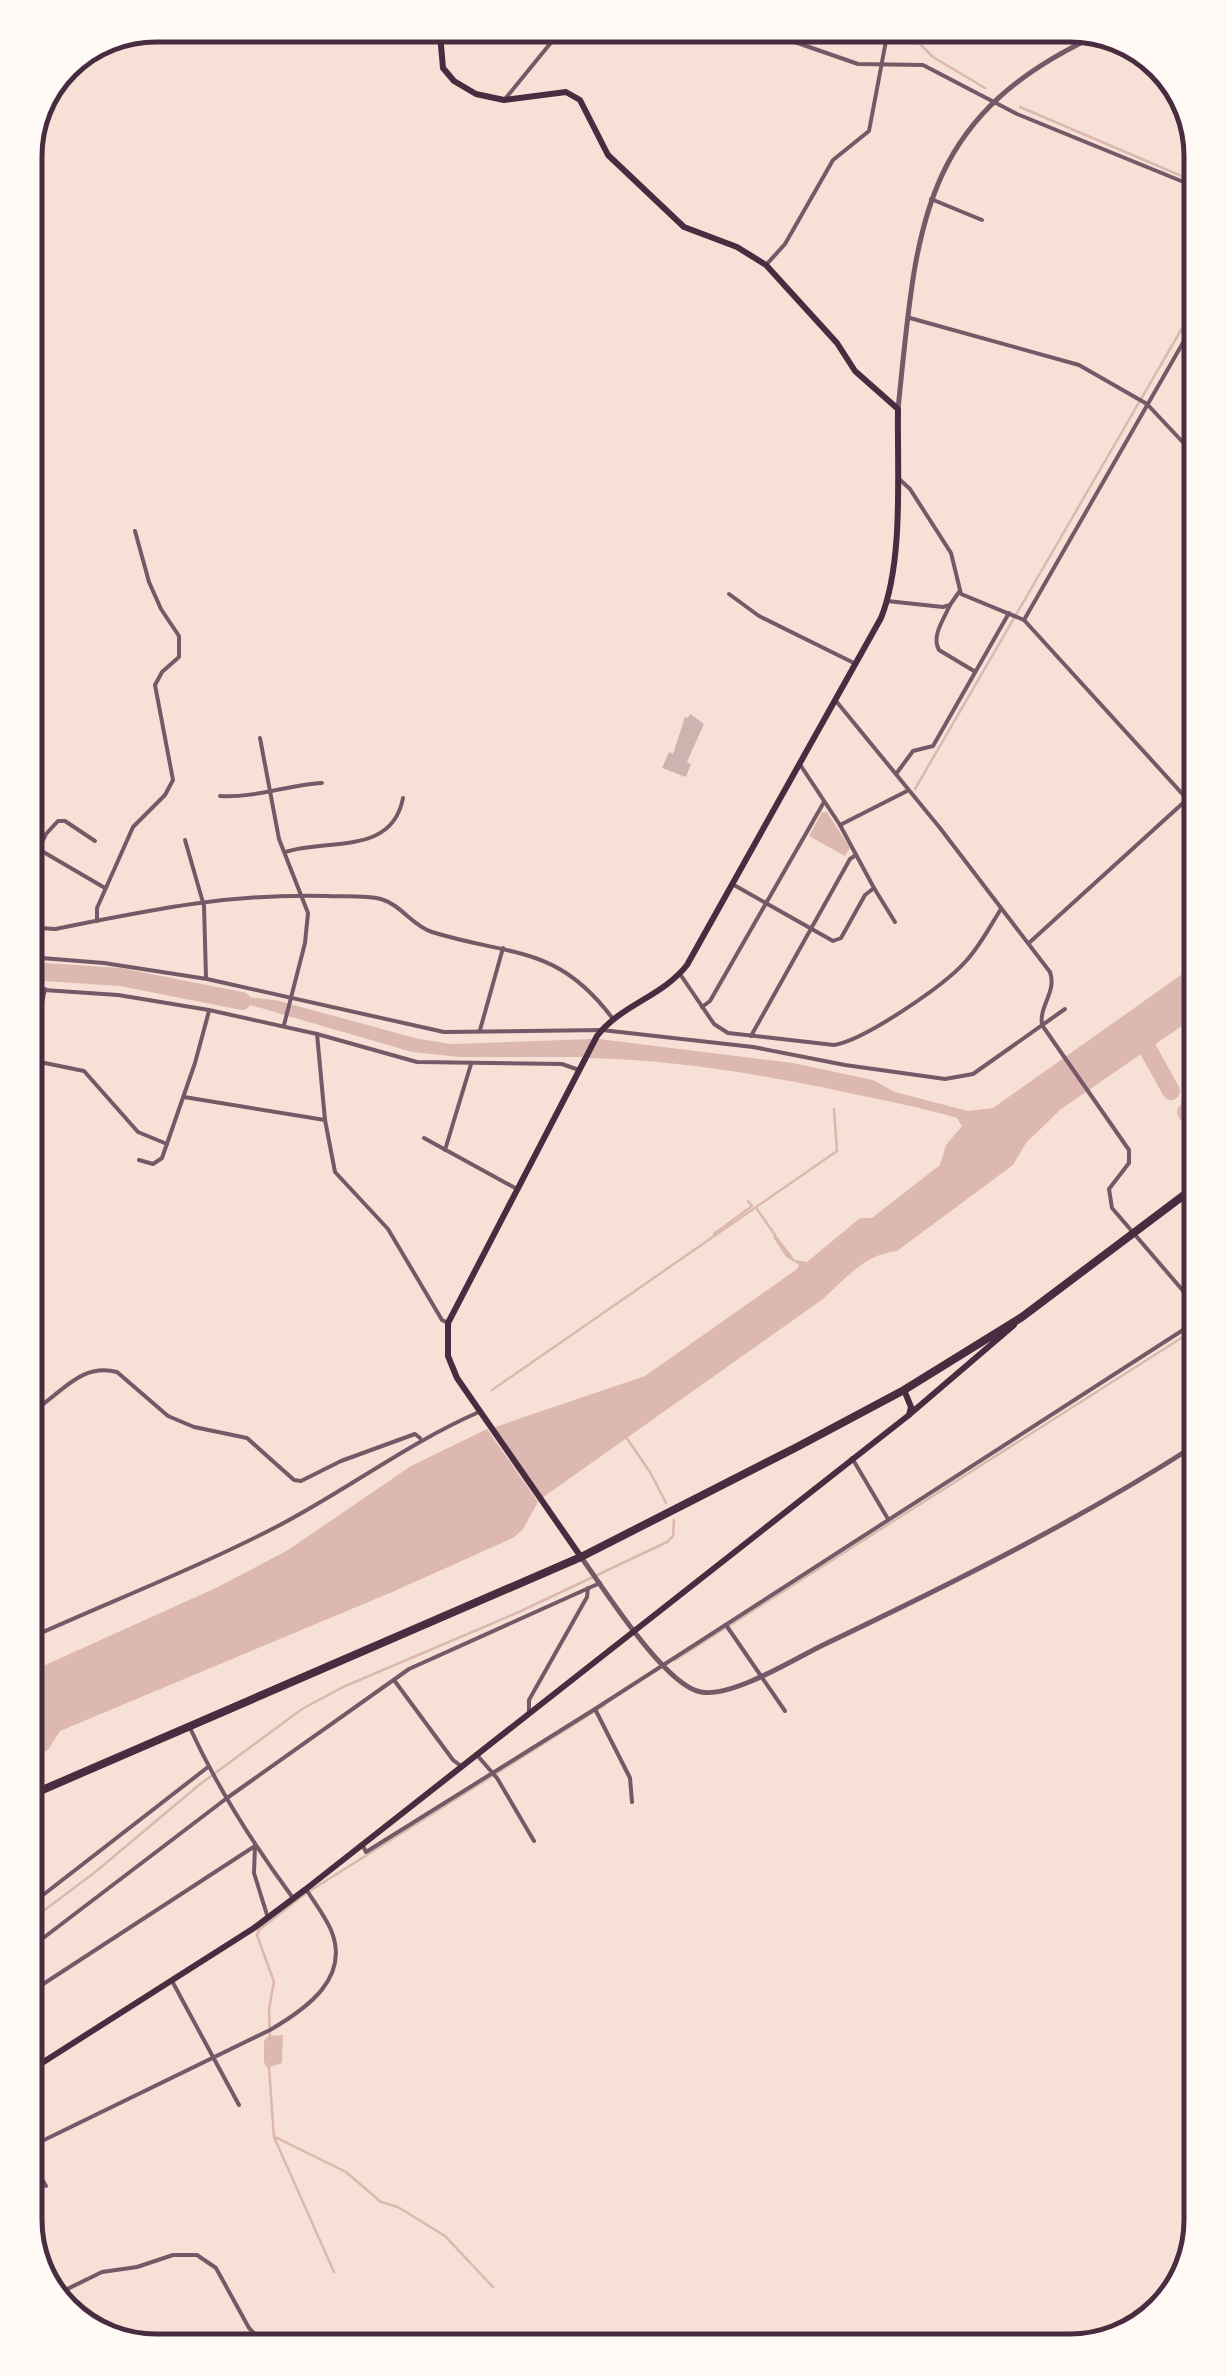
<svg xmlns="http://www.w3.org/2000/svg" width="1226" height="2376" font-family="'Titillium Web',sans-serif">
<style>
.water{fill:#dcb8b0}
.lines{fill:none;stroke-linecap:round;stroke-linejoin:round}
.stream{stroke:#dcb8b0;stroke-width:2.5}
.river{stroke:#dcb8b0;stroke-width:18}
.building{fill:#ccb4b1}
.minor{stroke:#755966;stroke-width:4}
.tertiary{stroke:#755966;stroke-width:5}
.secondary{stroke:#4a2c40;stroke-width:6}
.trunk{stroke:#4a2c40;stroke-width:8}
.rim{fill:none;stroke:#4a2c40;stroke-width:5}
</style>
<rect width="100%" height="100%" fill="#f7e1d7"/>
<!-- water -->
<g class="water">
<polygon points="822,812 827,812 850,848 845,856 809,836"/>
<path d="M1195,965V1017L1061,1109L1026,1143L1013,1165L897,1251C864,1255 847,1277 823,1299L542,1498L492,1428L645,1376L797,1269L799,1265L786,1257L773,1237L776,1235L795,1260L807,1262L860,1218H872L940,1165L946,1145L962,1126L957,1118C920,1107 882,1100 844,1092C759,1074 675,1060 589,1058L599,1039L793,1063L873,1080L895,1092L968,1111L993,1108Z"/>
<polygon points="209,993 275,1000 419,1039 451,1044 593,1039 582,1057 459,1057 412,1052"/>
<polygon points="487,1429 538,1502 523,1529 513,1538 390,1593 60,1731 48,1750 33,1757 32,1671 218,1587 288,1550 411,1466"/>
<polygon points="283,2035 282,2063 267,2068 264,2062 264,2041 268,2036"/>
</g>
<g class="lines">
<!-- stream -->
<g class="stream">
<polyline points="901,25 933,57 985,88"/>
<polyline points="1179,91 1191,116"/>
<polyline points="1020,107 1191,180"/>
<polyline points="915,789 1192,311"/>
<polyline points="757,1209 775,1235"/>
<polyline points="714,1234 752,1206 748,1201"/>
<polyline points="492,1390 837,1151 834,1109"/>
<polyline points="626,1437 650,1472 666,1503"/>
<polyline points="675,1660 1197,1328"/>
<polyline points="34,1918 94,1873 199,1785 302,1709 343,1687 519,1612 667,1542 673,1536 674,1520"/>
<polyline points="270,2039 269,2009 274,1982 257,1935 259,1930 305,1894 605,1705"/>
<polyline points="269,2067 274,2137 334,2272"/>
<polyline points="275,2137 346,2172 381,2202 398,2207 445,2236 493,2287"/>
<polyline points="61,2301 64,2295"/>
</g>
<!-- river -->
<g class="river">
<polyline points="29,971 120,977 242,1001"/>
<polyline points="1144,1042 1171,1091"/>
<polyline points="1186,1112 1196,1127"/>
</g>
</g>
<!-- building -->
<polygon class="building" points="690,714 704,724 687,762 691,764 686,777 662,768 669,752 673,754 685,717 688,718"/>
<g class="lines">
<!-- minor -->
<g class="minor">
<polyline points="675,25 763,31 858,64 923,65 1017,114 1191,185"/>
<polyline points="1164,73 1191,129"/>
<polyline points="505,99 558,34 571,25"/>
<polyline points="931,199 982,220"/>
<polyline points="766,265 785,244 833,160 869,131 889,25"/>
<polyline points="910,318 1079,365 1147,404 1192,452"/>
<polyline points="898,478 910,489 951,553 961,594 1024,620 1187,799"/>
<polyline points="729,594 759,616 856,664"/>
<polyline points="887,601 943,607 950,605 959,592"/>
<path d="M950,605C944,619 931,636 939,650L974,671"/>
<polyline points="1024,620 1192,327"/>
<path d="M836,701L940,828L1050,972C1057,992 1039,1005 1042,1025L1129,1150V1163L1109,1189L1112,1208L1197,1307"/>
<polyline points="260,738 279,839 308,913 305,943 284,1025"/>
<polyline points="896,774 913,751 933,746 1009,613"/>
<path d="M220,796C256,798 287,785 322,783"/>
<polyline points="840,825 907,791"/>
<polyline points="185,840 204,906 206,977"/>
<polyline points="40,850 105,888"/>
<path d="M285,852C328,838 392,856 403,798"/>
<polyline points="29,870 46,834 58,821 65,821 95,841"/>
<polyline points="734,885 833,941 841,938 865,895 874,888 840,825 799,763"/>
<polyline points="874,888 895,922"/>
<polyline points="97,921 97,908 133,827 165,795 173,780 155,685 162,672 179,657 179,636 161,609 149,582 135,531"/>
<path d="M29,922L39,928L55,929C150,910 230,893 328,896C345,897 365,895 381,899C401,905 413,926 432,932C512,957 557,944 613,1019"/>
<polyline points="1030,942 1194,793"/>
<polyline points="29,957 104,963 207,979 444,1032 602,1030 753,1047 845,1065 945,1079 973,1074 1065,1009"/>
<path d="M680,974L714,1024L728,1033L834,1045C865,1040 945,985 966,961C980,946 990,926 1001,909"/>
<polyline points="29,989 118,995 209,1010 317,1034 417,1062 562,1064 579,1070"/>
<polyline points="702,1007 710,1001 824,802"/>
<polyline points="480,1030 503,948"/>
<polyline points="317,1034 325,1120 335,1172 388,1229 442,1320 448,1323"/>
<polyline points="751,1036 850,859 856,855"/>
<polyline points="30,1060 84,1071 138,1132 167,1144"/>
<polyline points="30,1060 45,989"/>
<polyline points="184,1097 325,1120"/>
<polyline points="424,1138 517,1189"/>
<polyline points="445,1150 471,1064"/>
<polyline points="139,1160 153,1164 162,1158 195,1063 209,1011"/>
<path d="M31,1412C59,1397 79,1362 117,1372L168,1416L194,1427L247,1438L294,1480L301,1481L341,1461L415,1434L420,1438"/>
<polyline points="852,1458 888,1519"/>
<polyline points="726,1625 785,1711"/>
<path d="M32,1637C114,1600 199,1567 278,1526C347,1490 408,1443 479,1412"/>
<polyline points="394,1680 453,1760 461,1766"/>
<polyline points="595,1709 630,1778 632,1802"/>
<polyline points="529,1712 529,1700 587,1597 588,1588"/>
<path d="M190,1728C218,1789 253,1844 293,1898"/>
<polyline points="476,1754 497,1778 534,1841"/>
<polyline points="362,1844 366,1852 595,1709 1197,1321"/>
<polyline points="255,1846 254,1873 268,1918"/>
<polyline points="34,1902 208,1767"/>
<polyline points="34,1945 227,1798 409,1669 600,1583"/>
<polyline points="172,1981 239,2105"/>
<polyline points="34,1990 255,1846"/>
<path d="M35,2151L42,2141L270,2030C306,2009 351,1978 331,1930C325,1916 314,1902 306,1889"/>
<polyline points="35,2167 46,2186"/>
<polyline points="55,2295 102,2272 137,2267 173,2255 197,2255 216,2268 249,2328 270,2349"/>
<polyline points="354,2349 409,2344"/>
</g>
<!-- tertiary -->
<g class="tertiary">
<path d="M898,409C917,229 917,116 1102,33"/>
<path d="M581,1557C604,1589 665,1686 701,1692C731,1698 793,1660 821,1646C949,1585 1078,1521 1197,1444"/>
</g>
<!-- secondary -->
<g class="secondary">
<path d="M436,25L440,34L443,68L454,81L476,94L504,100L566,92L580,100L608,155L684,227L737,247L766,265L837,343L855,371L898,409C897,471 904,561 881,618L687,965C662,997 622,1004 597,1036L448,1323V1356L457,1378L581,1557"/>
<polyline points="910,1414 1014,1325"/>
<polyline points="34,2068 254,1928 306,1889 909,1415 911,1407 904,1390"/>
</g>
<!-- trunk -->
<polyline class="trunk" points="33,1794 581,1557 797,1447 904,1390 1022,1317 1196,1186"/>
</g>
<!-- crop -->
<path d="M0 0H1226V2376H0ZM156 42H1070A114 114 0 0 1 1184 156V2220A114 114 0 0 1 1070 2334H156A114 114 0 0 1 42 2220V156A114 114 0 0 1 156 42Z" fill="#fffaf5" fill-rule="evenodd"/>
<path class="rim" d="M156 42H1070A114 114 0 0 1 1184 156V2220A114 114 0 0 1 1070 2334H156A114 114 0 0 1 42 2220V156A114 114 0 0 1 156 42Z"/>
</svg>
